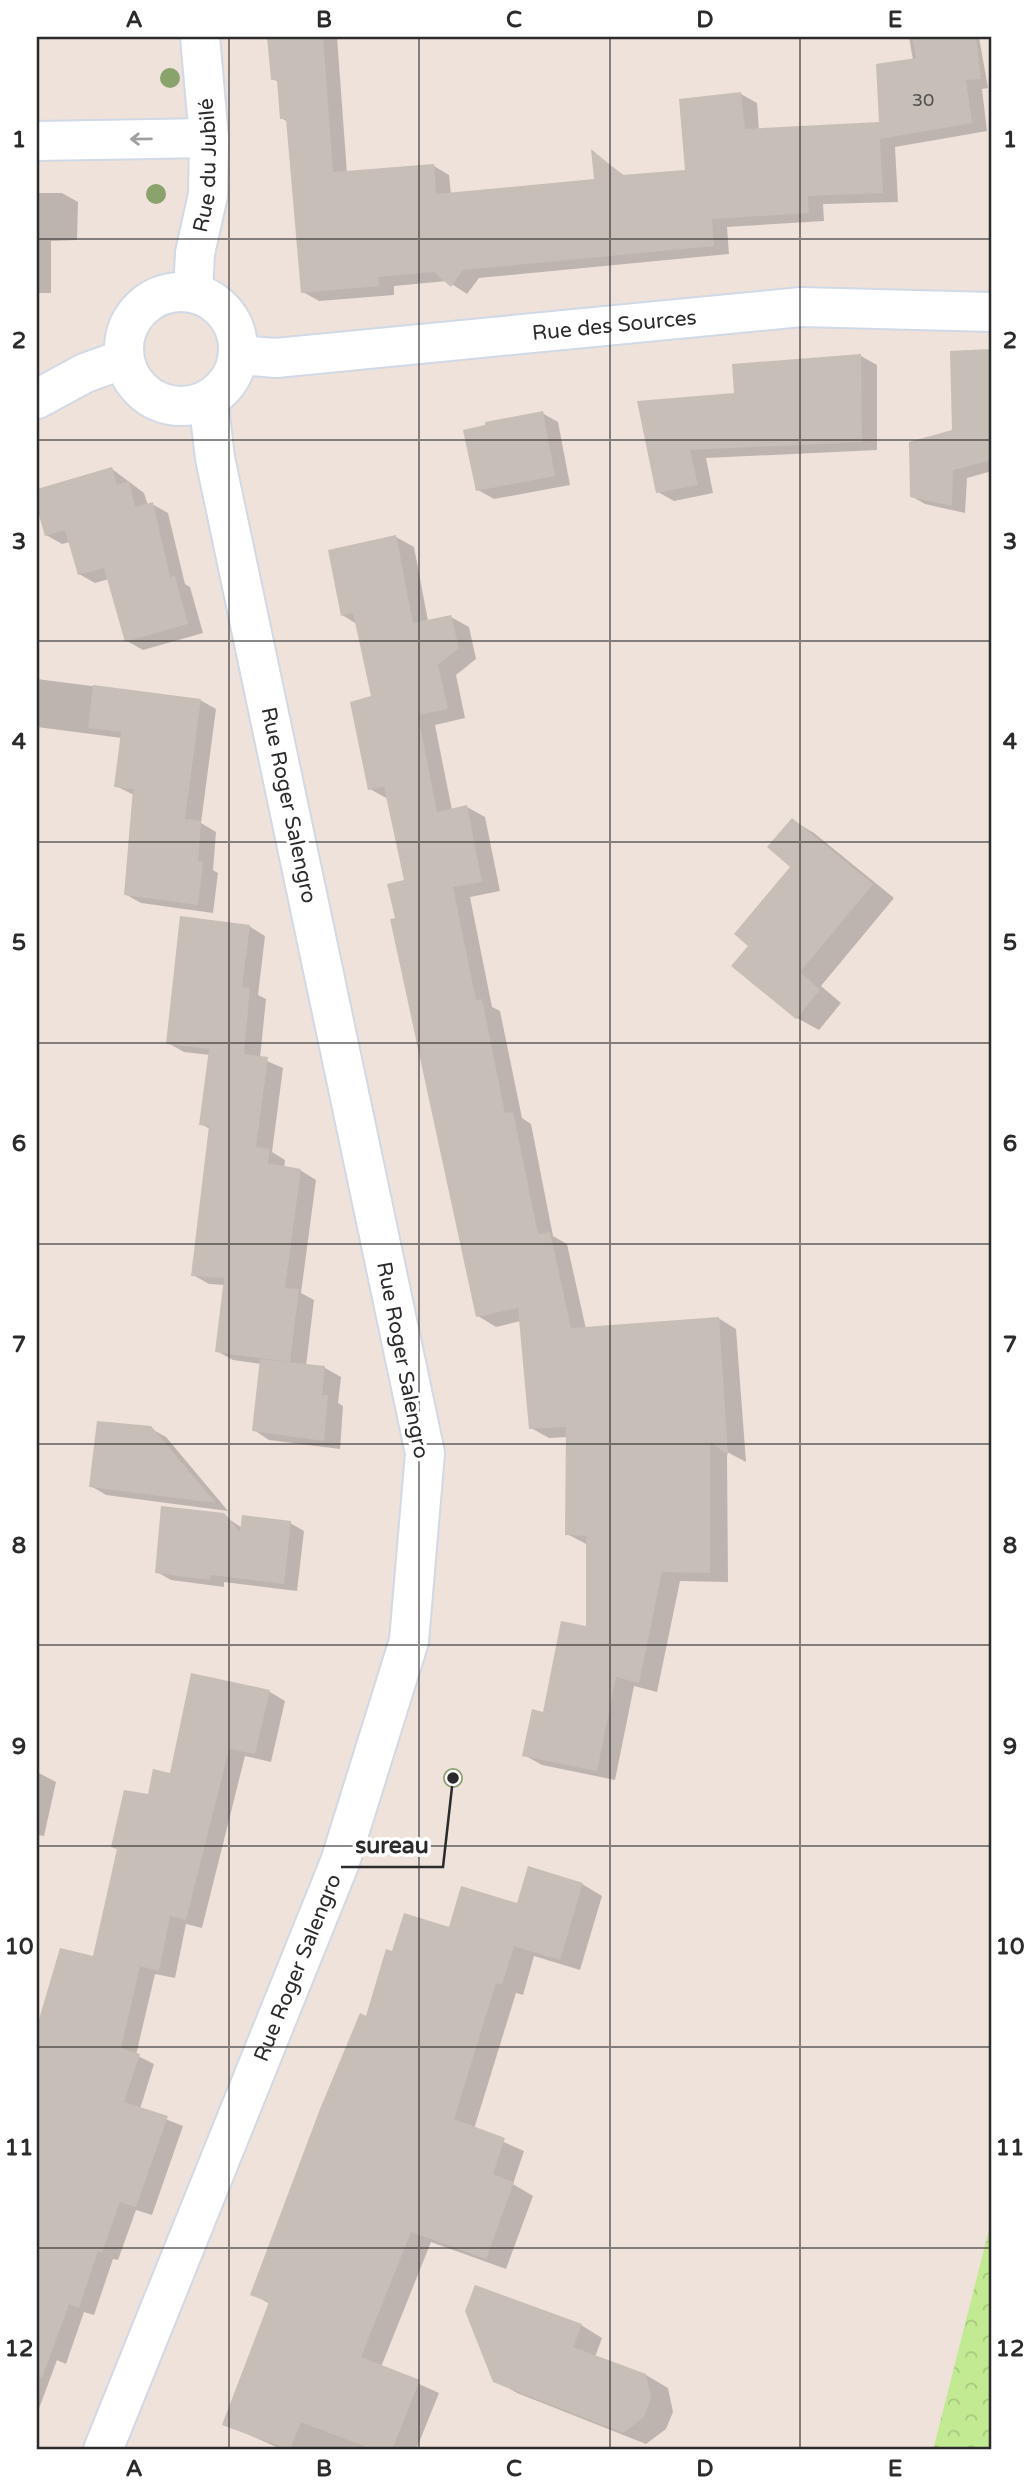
<svg xmlns="http://www.w3.org/2000/svg" width="1029" height="2487" font-family="'Varela Round',sans-serif">
<style>
.forest{fill:url(#forest-crowns)}
.shadow{fill:#0003}
.building{fill:#c6beb7}
.lines{fill:none;stroke-linecap:round;stroke-linejoin:round}
.minor-casing{stroke:#d0d9e5;stroke-width:42}
.minor{stroke:#fff;stroke-width:38}
.tree{fill:#8aa36d}
.oneway{stroke:#a0a0a0}
.grid{fill:none;stroke:#2b2b2b;stroke-width:2;stroke-opacity:0.55}
.labels{text-anchor:middle;stroke-width:7;stroke-linejoin:round;paint-order:stroke}
.number-label{font-size:18px;fill:#52504e}
.street-label{font-size:21px;fill:#2b2b2b;stroke:#fff}
.leader{fill:none;stroke:#2b2b2b;stroke-width:2.5}
.callout-dot{fill:#2b2b2b;stroke:#fff;stroke-width:2.5}
.callout-label{font-size:23px;text-anchor:middle;font-weight:bold;fill:#2b2b2b;stroke:#fff;stroke-width:7;stroke-linejoin:round;paint-order:stroke}
.neatline{fill:none;stroke:#2b2b2b;stroke-width:2.5}
.grid-label{font-size:23px;text-anchor:middle;font-weight:bold;fill:#2b2b2b}
</style>
<defs>
<pattern id="forest-crowns" width="20" height="18" patternUnits="userSpaceOnUse" patternTransform="scale(1.75)"><rect width="20" height="18" fill="#c2ea92"/><path d="M2 6a3 3 0 1 1 6 0M12 15a3 3 0 1 1 6 0" fill="none" stroke="#a7c97e"/></pattern>
</defs>
<rect width="100%" height="100%" fill="#eee2db"/>
<!-- forest -->
<polygon class="forest" points="992,2218 992,2450 933,2450"/>
<!-- shadow -->
<g class="shadow">
<polygon points="269,37 337,37 347,173 434,166 449,175 451,194 596,181 593,152 626,177 687,172 741,94 757,103 759,130 881,124 913,60 909,37 979,37 988,88 982,89 987,131 895,147 898,202 823,204 824,221 727,227 729,254 479,278 467,294 447,281 394,286 394,295 319,301 303,292 288,122 281,118 279,82 272,79"/>
<polygon points="37,193 62,193 78,202 77,240 51,241 51,293 37,293"/>
<polygon points="992,351 992,471 967,478 965,513 925,504 911,496 954,431 951,353"/>
<polygon points="861,356 877,365 877,450 706,458 713,493 674,501 658,492 640,403 736,395"/>
<polygon points="542,413 558,422 570,485 494,499 478,490"/>
<polygon points="112,469 144,493 148,505 152,504 168,513 185,584 190,587 203,633 143,650 127,641 109,579 95,583 79,574 70,542 62,544 46,535 37,490"/>
<polygon points="396,537 414,547 428,621 451,617 469,627 476,659 456,675 465,718 435,725 452,810 467,807 485,817 500,891 470,897 492,1007 500,1011 522,1118 531,1124 553,1236 567,1244 586,1329 718,1318 736,1329 746,1462 727,1452 728,1582 680,1581 657,1692 634,1686 615,1780 542,1765 524,1755 588,1628 588,1545 567,1534 568,1437 549,1438 531,1428 521,1321 496,1327 478,1316 397,919 406,881 388,799 370,789 373,698 357,624 342,615"/>
<polygon points="37,679 200,700 216,709 201,823 216,832 213,870 218,873 213,913 141,903 125,894 134,795 116,786 122,738 37,727"/>
<polygon points="792,820 814,833 894,898 821,986 841,1003 819,1030 797,1018 734,965 750,946 793,867"/>
<polygon points="249,926 265,936 258,995 266,999 260,1058 283,1068 272,1152 285,1160 284,1168 300,1170 316,1180 301,1293 314,1300 306,1366 325,1368 341,1377 338,1403 343,1406 340,1449 269,1440 254,1430 261,1364 233,1360 217,1351 225,1285 209,1284 193,1275 210,1129 201,1124 210,1055 184,1052 168,1043"/>
<polygon points="150,1428 166,1437 228,1511 106,1495 91,1486"/>
<polygon points="223,1515 242,1528 290,1523 304,1531 297,1591 224,1582 224,1587 171,1580 157,1572"/>
<polygon points="192,1675 270,1692 285,1701 271,1762 245,1756 202,1928 186,1924 175,1978 155,1974 136,2055 154,2064 140,2109 183,2126 152,2215 136,2210 118,2260 113,2259 94,2315 84,2312 66,2364 57,2360 37,2414 37,2253 41,2240 37,2238 37,2032 94,1958 118,1850 113,1847 149,1796 172,1775"/>
<polygon points="37,1772 56,1782 44,1836 37,1835"/>
<polygon points="582,1884 602,1896 580,1970 534,1956 523,1995 516,1993 474,2129 524,2151 513,2184 533,2196 506,2269 431,2242 381,2367 439,2393 416,2450 283,2450 225,2424 270,2304 252,2294 393,1953 518,1905"/>
<polygon points="581,2325 602,2338 595,2357 646,2375 668,2388 673,2412 666,2429 646,2444 517,2393 495,2380"/>
</g>
<!-- building -->
<g class="building">
<polygon points="267,37 323,37 333,172 434,164 436,194 594,179 591,149 622,175 685,170 679,99 741,92 745,129 879,122 876,64 916,58 912,37 976,37 981,79 966,80 972,123 880,139 883,193 808,196 809,213 712,219 714,246 463,270 451,287 434,272 378,277 379,286 301,293 286,119 280,119 277,80 271,80"/>
<polygon points="992,349 992,460 953,470 952,506 910,497 909,442 952,430 950,351"/>
<polygon points="861,354 862,442 690,450 698,485 656,493 637,401 734,393 732,364"/>
<polygon points="543,411 555,476 476,491 463,430 485,425 485,422"/>
<polygon points="112,467 117,485 129,481 135,507 153,502 170,577 175,576 188,624 125,642 104,568 78,575 65,530 45,536 37,508 37,489"/>
<polygon points="396,535 413,623 451,615 459,648 438,665 448,709 418,715 437,812 467,805 482,882 453,887 476,1000 482,999 505,1113 513,1112 538,1234 550,1232 571,1328 719,1317 728,1455 710,1442 710,1573 662,1572 639,1683 616,1677 597,1771 522,1756 532,1709 543,1712 561,1621 586,1626 586,1536 565,1535 566,1427 529,1429 518,1308 476,1317 390,919 395,918 387,884 404,880 384,787 368,790 350,702 371,696 353,613 341,616 328,550"/>
<polygon points="93,685 201,699 185,819 201,821 198,861 203,862 198,905 124,895 133,789 114,787 121,732 88,728"/>
<polygon points="792,818 873,884 800,972 820,990 796,1019 731,966 748,946 734,934 790,867 767,847"/>
<polygon points="180,916 250,925 242,987 250,988 244,1054 236,1053 268,1057 256,1147 270,1149 268,1163 301,1169 285,1288 299,1289 290,1362 215,1352 224,1278 191,1276 209,1126 199,1125 209,1049 166,1044"/>
<polygon points="260,1359 325,1366 322,1395 328,1395 324,1441 252,1431"/>
<polygon points="97,1421 151,1426 216,1503 89,1487"/>
<polygon points="161,1506 224,1513 240,1532 242,1515 291,1521 284,1584 211,1575 210,1580 155,1573"/>
<polygon points="191,1673 270,1690 255,1754 229,1749 186,1920 170,1916 159,1971 140,1966 121,2048 140,2054 124,2102 168,2116 136,2207 120,2202 102,2253 98,2251 79,2308 69,2304 42,2378 37,2377 37,2026 60,1948 93,1956 117,1849 111,1847 124,1790 148,1794 153,1769 170,1773"/>
<polygon points="528,1866 583,1883 560,1960 514,1946 502,1985 496,1983 454,2119 505,2138 493,2174 514,2182 486,2259 411,2232 361,2357 420,2380 392,2450 374,2450 301,2422 290,2450 222,2425 269,2302 250,2295 320,2109 360,2013 366,2016 386,1949 392,1951 404,1913 449,1927 461,1886 517,1903"/>
<polygon points="475,2285 582,2324 573,2347 646,2374 651,2398 644,2417 623,2433 493,2382 465,2311"/>
</g>
<g class="lines">
<defs>
<g id="minor">
<polyline points="37,141 209,138"/>
<circle cx="181" cy="349" r="57"/>
<path id="s1" d="M193,292L195,253L208,195L209,138L200,37"/>
<path id="s2" d="M238,355L276,358L801,307L992,312"/>
<polyline points="37,399 85,373 124,359"/>
<path id="s3" d="M103,2450L340,1862L409,1641L425,1453L215,458L208,399"/>
</g>
</defs>
<!-- minor casing -->
<use href="#minor" class="minor-casing"/>
<!-- minor -->
<use href="#minor" class="minor"/>
</g>
<!-- trees -->
<g class="tree">
<circle cx="170" cy="78" r="10"/>
<circle cx="156" cy="194" r="10"/>
<circle cx="453" cy="1778" r="10"/>
</g>
<!-- one-way arrows -->
<defs><path id="oneway-shaft" d="M-6 0H5M1.5-3L5.5 0L1.5 3" fill="none" stroke-width="1.6" stroke-linecap="round" stroke-linejoin="round" transform="scale(1.75)"/></defs>
<use class="oneway" href="#oneway-shaft" transform="translate(141 139) rotate(179)"/>
<!-- grid -->
<path class="grid" d="M229,37V2450M419,37V2450M610,37V2450M800,37V2450M37,239H992M37,440H992M37,641H992M37,842H992M37,1043H992M37,1244H992M37,1444H992M37,1645H992M37,1846H992M37,2047H992M37,2248H992"/>
<g class="labels">
<!-- number labels -->
<g class="number-label">
<text x="923" y="106">30</text>
</g>
<!-- street labels -->
<g class="street-label">
<text dy="7" stroke="none"><textPath href="#s1" startOffset="128">Rue du Jubilé</textPath></text>
<text dy="7" stroke="none"><textPath href="#s2" startOffset="378">Rue des Sources</textPath></text>
<text transform="translate(289 805) rotate(78)" y="7">Rue Roger Salengro</text>
<text transform="translate(403 1360) rotate(79)" y="7">Rue Roger Salengro</text>
<text dy="7" stroke="none"><textPath href="#s3" startOffset="520">Rue Roger Salengro</textPath></text>
</g>
</g>
<!-- callouts -->
<path class="leader" d="M453 1778L443 1867H341"/>
<circle class="callout-dot" cx="453" cy="1778" r="7"/>
<g class="callout-label">
<text x="392" y="1853">sureau</text>
</g>
<!-- border -->
<rect width="1029" height="2487" fill="none" stroke="#ffffff" stroke-width="77"/>
<rect x="38" y="38" width="952" height="2410" class="neatline"/>
<g class="grid-label">
<text x="134" y="27">A</text>
<text x="324" y="27">B</text>
<text x="514" y="27">C</text>
<text x="705" y="27">D</text>
<text x="895" y="27">E</text>
<text x="19" y="147">1</text>
<text x="1010" y="147">1</text>
<text x="19" y="348">2</text>
<text x="1010" y="348">2</text>
<text x="19" y="549">3</text>
<text x="1010" y="549">3</text>
<text x="19" y="749">4</text>
<text x="1010" y="749">4</text>
<text x="19" y="950">5</text>
<text x="1010" y="950">5</text>
<text x="19" y="1151">6</text>
<text x="1010" y="1151">6</text>
<text x="19" y="1352">7</text>
<text x="1010" y="1352">7</text>
<text x="19" y="1553">8</text>
<text x="1010" y="1553">8</text>
<text x="19" y="1754">9</text>
<text x="1010" y="1754">9</text>
<text x="19" y="1954">10</text>
<text x="1010" y="1954">10</text>
<text x="19" y="2155">11</text>
<text x="1010" y="2155">11</text>
<text x="19" y="2356">12</text>
<text x="1010" y="2356">12</text>
<text x="134" y="2476">A</text>
<text x="324" y="2476">B</text>
<text x="514" y="2476">C</text>
<text x="705" y="2476">D</text>
<text x="895" y="2476">E</text>
</g>
</svg>
